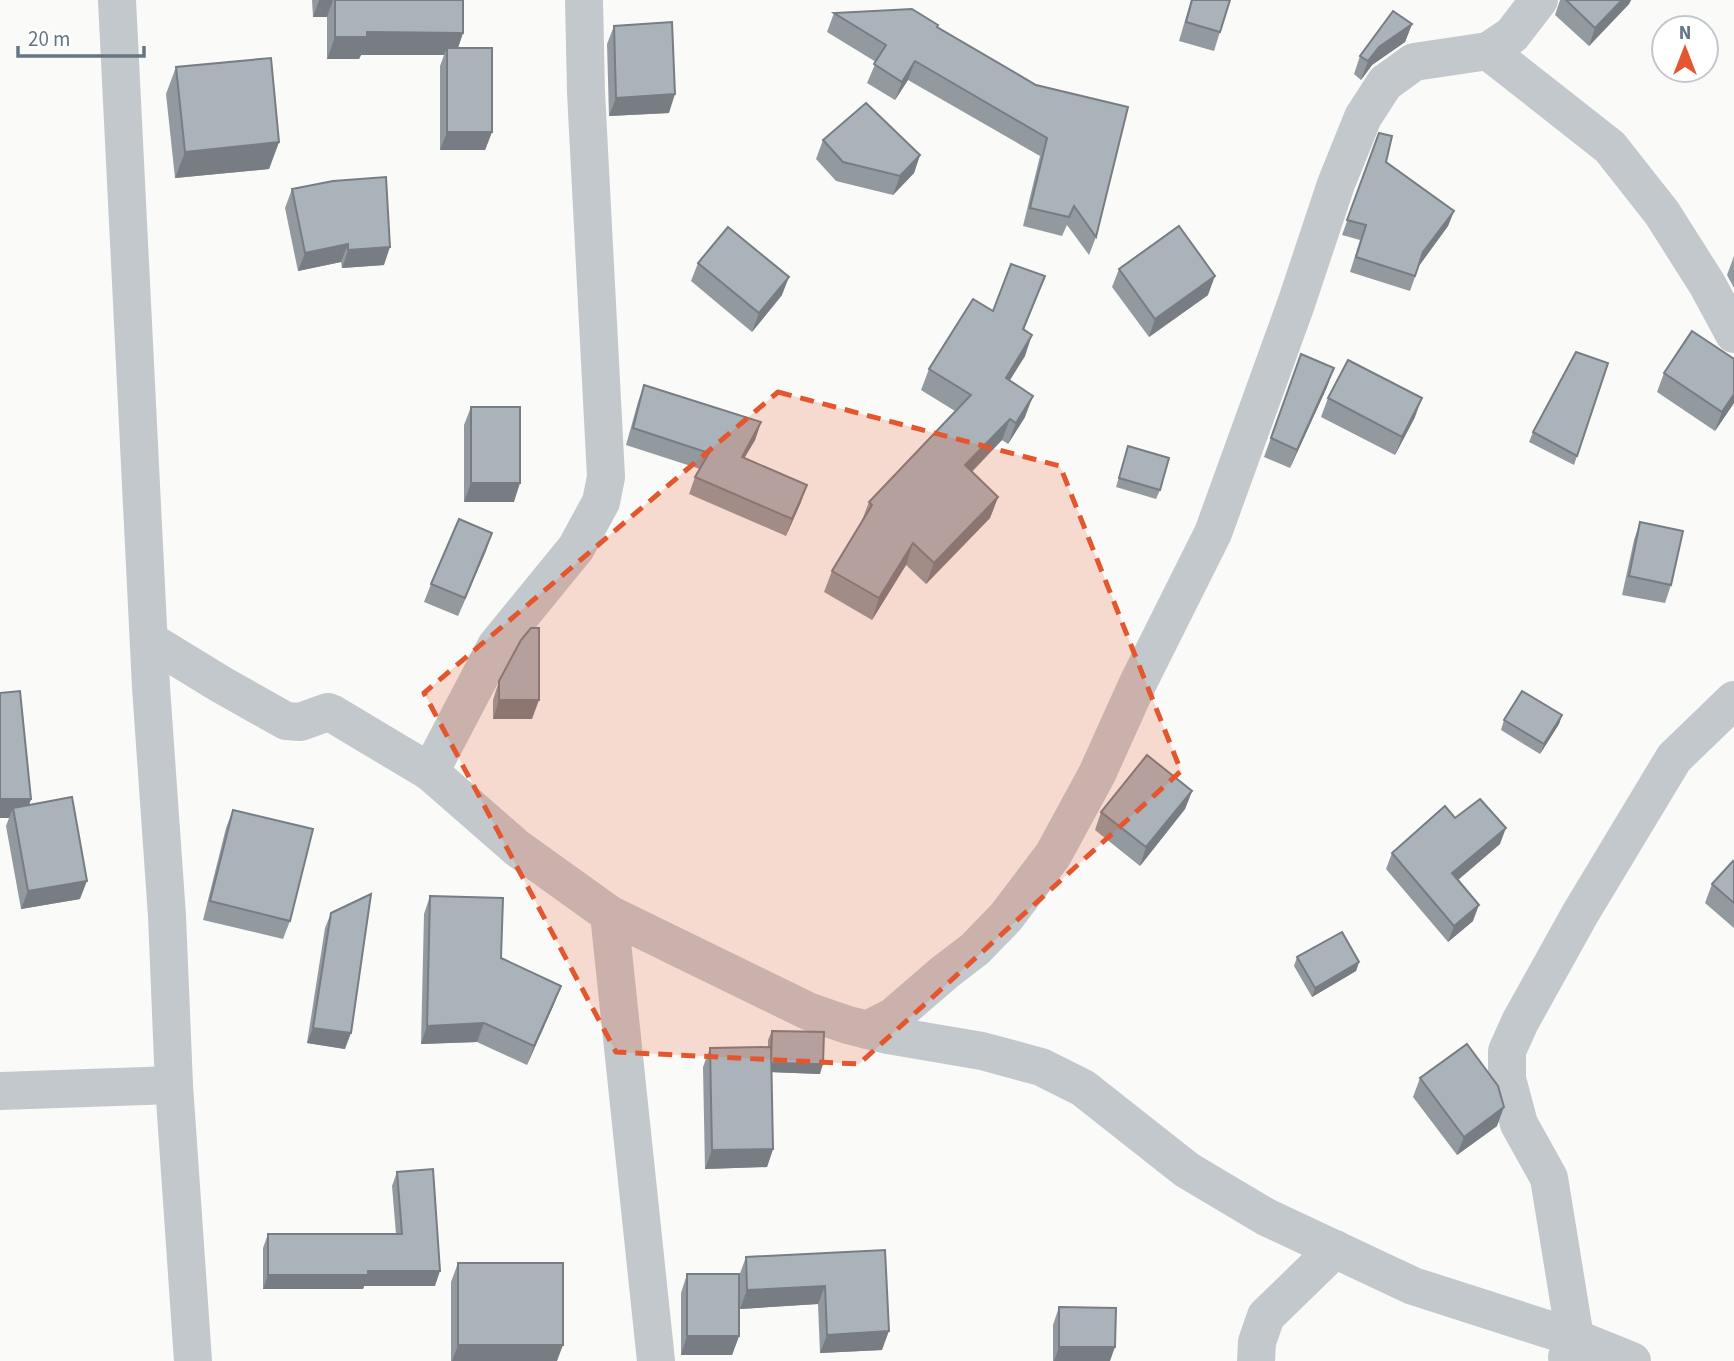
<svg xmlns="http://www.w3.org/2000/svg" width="1734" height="1361" font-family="'Source Sans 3',sans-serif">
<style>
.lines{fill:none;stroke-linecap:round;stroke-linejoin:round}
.street{stroke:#c3c8cc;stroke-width:38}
.wall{fill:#929a9f}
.shaded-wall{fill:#777d82}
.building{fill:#aab3b9;stroke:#777d82;stroke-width:2}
.marked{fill:#e4572e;fill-opacity:0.2;stroke:#e4572e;stroke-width:5;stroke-dasharray:14 9;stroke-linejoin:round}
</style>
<rect width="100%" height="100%" fill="#fafaf8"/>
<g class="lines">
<!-- street -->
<g class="street">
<polyline points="117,0 151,687 167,916 174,1085 193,1361"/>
<polyline points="1488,51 1610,147 1662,213 1707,284 1734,334"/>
<polyline points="150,641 222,685 286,721 300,722 328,712 333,714 430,772 517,848 609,914 810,1012 848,1025 888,1035 982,1051 1041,1067 1083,1088 1187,1170 1266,1217 1413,1286 1575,1338 1632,1361"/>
<polyline points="430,772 496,646 576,548 601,502 606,477 586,92 584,0"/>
<polyline points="609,914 656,1361"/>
<polyline points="867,1030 894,1016 945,972 975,949 1006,917 1053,855 1097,774 1138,683 1213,533 1296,304 1336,184 1363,117 1385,83 1414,62 1488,51 1512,35 1539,0"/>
<polyline points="0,1091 174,1085"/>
<polyline points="1567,1357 1575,1338 1549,1178 1519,1124 1507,1079 1507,1051 1520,1022 1580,914 1674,758 1734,700"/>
<polyline points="1256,1361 1257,1342 1266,1316 1335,1249"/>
</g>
</g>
<!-- wall -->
<g class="wall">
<polygon points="312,0 463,0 463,33 458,48 492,132 485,150 440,150 440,66 444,55 361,55 359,59 327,59 327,17 313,17"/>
<polygon points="1191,0 1230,0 1214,51 1179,41"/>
<polygon points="1560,0 1631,0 1629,4 1589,46 1555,15"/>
<polygon points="834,13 937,27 1036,85 1096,237 1089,255 1067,225 1062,236 1023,226 1040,156 908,80 895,100 867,83 876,62 827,32"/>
<polygon points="1412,24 1405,42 1372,65 1361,80 1354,74 1360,56"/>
<polygon points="614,26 669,113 609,116 607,44"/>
<polygon points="176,67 279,142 269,169 175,178 166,94"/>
<polygon points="1379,133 1386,162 1454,211 1448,226 1419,266 1410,291 1350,272 1360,240 1342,235"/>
<polygon points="823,140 920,155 914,173 893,195 836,181 816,159"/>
<polygon points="292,189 384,265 342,268 341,262 298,271 285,208"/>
<polygon points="1734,256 1734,288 1727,275"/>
<polygon points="698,263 782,295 752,332 691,281"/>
<polygon points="1119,269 1208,295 1149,337 1112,287"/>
<polygon points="1045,276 1024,330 1025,356 1009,381 1025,417 1008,444 1002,440 972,472 998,497 990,518 926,584 906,565 872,620 824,592 832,571 861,523 869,502 955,411 921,390 929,369 993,311"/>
<polygon points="1301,354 1327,387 1290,468 1264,457"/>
<polygon points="1734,359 1734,403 1715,431 1657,392 1664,373"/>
<polygon points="1608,363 1574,465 1529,442 1533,432"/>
<polygon points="644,385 761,422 755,440 744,458 801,502 786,536 689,494 695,477 700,469 626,445 638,402"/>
<polygon points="1328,398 1415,417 1395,455 1321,417"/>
<polygon points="471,407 514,502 464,502 464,425"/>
<polygon points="1128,446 1160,490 1156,499 1116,487"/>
<polygon points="1640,522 1671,585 1665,603 1622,595 1634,540"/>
<polygon points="492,533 458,616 424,602 431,584"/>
<polygon points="499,681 532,719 493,719 493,700"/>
<polygon points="0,693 31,799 29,805 80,899 21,909 6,826 9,818 0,818"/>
<polygon points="1562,715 1559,724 1540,754 1501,730 1504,720"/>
<polygon points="1192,791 1185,809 1140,866 1095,830 1101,812"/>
<polygon points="233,810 290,921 283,939 203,920 226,828"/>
<polygon points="1455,818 1500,844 1458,880 1473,921 1448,942 1386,869 1392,853"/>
<polygon points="1734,862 1734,928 1705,903 1712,884"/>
<polygon points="430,896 501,958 554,1004 527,1065 477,1042 421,1044 424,914"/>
<polygon points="331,913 345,1049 307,1043 325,928"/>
<polygon points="1297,957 1359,962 1356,971 1312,997 1294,966"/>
<polygon points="772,1031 820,1074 771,1072 773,1149 767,1167 705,1169 703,1067 710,1048 768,1047 768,1040"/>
<polygon points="1420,1078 1497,1126 1457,1155 1413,1097"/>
<polygon points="397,1172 435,1286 364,1286 363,1289 263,1289 263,1248 268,1234 396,1234 392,1186"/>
<polygon points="885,1250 882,1350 820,1353 818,1304 740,1309 739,1276 746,1257"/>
<polygon points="458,1263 557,1361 451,1361 451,1282"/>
<polygon points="687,1274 739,1336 732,1355 681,1355 681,1293"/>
<polygon points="1059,1307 1110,1361 1053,1361 1053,1325"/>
</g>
<!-- shaded-wall -->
<g class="shaded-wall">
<polygon points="319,0 333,0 327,17 313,17"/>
<polygon points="1622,0 1631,0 1629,4 1589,46 1595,28"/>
<polygon points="1412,24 1405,42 1372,65 1361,80 1368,61 1379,47"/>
<polygon points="367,32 463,33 455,56 447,48 444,55 361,55 359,59 327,59 335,37"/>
<polygon points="915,61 908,80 895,100 902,82"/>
<polygon points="675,94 669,113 609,116 616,98"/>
<polygon points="447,132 492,132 485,150 440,150"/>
<polygon points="279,142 269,169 175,178 185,152"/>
<polygon points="920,155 914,173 893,195 900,176"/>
<polygon points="1454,211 1448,226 1418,267 1423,252"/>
<polygon points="348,244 341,262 298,271 305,253"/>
<polygon points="390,247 384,265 342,268 348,250"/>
<polygon points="1215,276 1208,295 1149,337 1155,319"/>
<polygon points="789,277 782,295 752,332 759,313"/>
<polygon points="1032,335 1025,356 998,399 1006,378"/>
<polygon points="1334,368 1327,387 1290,468 1297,450"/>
<polygon points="1734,394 1734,403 1715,431 1722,412"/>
<polygon points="1033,396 1025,417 1008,444 1016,423"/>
<polygon points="1422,398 1415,417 1395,455 1402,437"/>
<polygon points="1010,419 1002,440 957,486 965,465"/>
<polygon points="761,422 755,440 735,474 742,457"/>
<polygon points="471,483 520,483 514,502 464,502"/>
<polygon points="807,485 801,502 786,536 792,519"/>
<polygon points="998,497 990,518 926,584 934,563"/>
<polygon points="492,533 486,551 458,616 465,598"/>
<polygon points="913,543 906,565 872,620 879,598"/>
<polygon points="499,700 539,700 532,719 493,719"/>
<polygon points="1562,715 1559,724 1540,754 1544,744"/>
<polygon points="1192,791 1185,809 1140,866 1146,847"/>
<polygon points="0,799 31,799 25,818 13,808 9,818 0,818"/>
<polygon points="1506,828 1500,844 1446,890 1452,873"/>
<polygon points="87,881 80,899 21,909 28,891"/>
<polygon points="1479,905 1473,921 1448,942 1454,926"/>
<polygon points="1359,962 1356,971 1312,997 1315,988"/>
<polygon points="561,986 554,1004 527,1065 534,1046"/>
<polygon points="484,1023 477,1042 421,1044 427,1026"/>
<polygon points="313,1028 351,1033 345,1049 307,1043"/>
<polygon points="771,1063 823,1064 820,1074 768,1072"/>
<polygon points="1504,1107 1497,1126 1457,1155 1464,1137"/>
<polygon points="773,1149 767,1167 705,1169 712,1150"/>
<polygon points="368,1271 440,1271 435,1286 364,1286 363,1289 263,1289 268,1275"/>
<polygon points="825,1286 818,1304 740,1309 747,1290"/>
<polygon points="889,1331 882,1350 820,1353 827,1335"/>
<polygon points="687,1336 739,1336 732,1355 681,1355"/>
<polygon points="458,1345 563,1345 557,1361 452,1361"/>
<polygon points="1059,1347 1115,1347 1110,1361 1054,1361"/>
</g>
<!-- building -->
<g class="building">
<polygon points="335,0 463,0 463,33 367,32 367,37 335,37"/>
<polygon points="1192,0 1230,0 1220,32 1186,22"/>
<polygon points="1566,0 1622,0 1595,28"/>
<polygon points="912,9 938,25 937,27 1036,85 1128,107 1096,237 1074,206 1069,217 1030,208 1047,138 915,61 902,82 874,64 886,45 834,13"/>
<polygon points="1393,11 1412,24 1379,47 1368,61 1360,56"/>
<polygon points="672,22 675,94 616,98 614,26"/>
<rect x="447" y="48" width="45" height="84"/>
<polygon points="271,58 279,142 185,152 176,67"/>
<polygon points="866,103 920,155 900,176 843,162 823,140"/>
<polygon points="1379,133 1392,136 1386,162 1454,211 1423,252 1415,276 1356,257 1366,225 1347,220"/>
<polygon points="386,177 390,247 348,250 348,244 305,253 292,189 333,181"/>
<polygon points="1179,226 1215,276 1155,319 1119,269"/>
<polygon points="728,227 789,277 759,313 698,263"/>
<polygon points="1011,264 1045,276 1023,329 1032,335 1006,378 1033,396 1016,423 1010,419 965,465 998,497 934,563 913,543 879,598 832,571 872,505 869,502 971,395 929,369 973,299 993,311"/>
<polygon points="1692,331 1734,359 1734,394 1722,412 1664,373"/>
<polygon points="1576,352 1608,363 1577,456 1533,432"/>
<polygon points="1301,354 1334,368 1297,450 1271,438"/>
<polygon points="1348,360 1422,398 1402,437 1328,398"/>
<polygon points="644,385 761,422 742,457 807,485 792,519 695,477 709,453 633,428"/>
<rect x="471" y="407" width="49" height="76"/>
<polygon points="1128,446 1169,458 1160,490 1119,478"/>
<polygon points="459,519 492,533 465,598 431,584"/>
<polygon points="1640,522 1683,531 1671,585 1629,576"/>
<polygon points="531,628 539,628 539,700 499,700 499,681 521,640"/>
<polygon points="20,691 31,799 0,799 0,693"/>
<polygon points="1522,691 1562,715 1544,744 1504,720"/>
<polygon points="1147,755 1192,791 1146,847 1101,812"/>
<polygon points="72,797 87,881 28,891 13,808"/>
<polygon points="1480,799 1506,828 1452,873 1479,905 1454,926 1392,853 1445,806 1455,818"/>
<polygon points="233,810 313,829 290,921 210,901"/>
<polygon points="1733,861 1734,862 1734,903 1712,884"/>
<polygon points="371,894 351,1033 313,1028 331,913"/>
<polygon points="430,896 503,898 501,958 561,986 534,1046 484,1023 427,1026"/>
<polygon points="1342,932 1359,962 1315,988 1297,957"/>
<polygon points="772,1031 824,1032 823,1064 771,1063"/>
<polygon points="1467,1044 1498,1086 1504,1107 1464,1137 1420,1078"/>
<polygon points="771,1047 773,1149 712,1150 710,1048"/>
<polygon points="433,1169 440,1271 368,1271 368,1275 268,1275 268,1234 402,1234 397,1172"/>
<polygon points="885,1250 889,1331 827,1335 825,1286 747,1290 746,1257"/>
<rect x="458" y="1263" width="105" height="82"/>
<rect x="687" y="1274" width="52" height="62"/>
<polygon points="1059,1307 1116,1308 1115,1347 1059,1347"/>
</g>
<!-- marked area -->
<path class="marked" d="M778,392L1060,466L1181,771L859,1064L616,1052L424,693Z"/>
<!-- north arrow -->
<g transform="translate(1685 49)"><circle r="33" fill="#ffffff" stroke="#c1c8cd" stroke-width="2"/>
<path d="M0-5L12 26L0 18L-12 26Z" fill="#e4572e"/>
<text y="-10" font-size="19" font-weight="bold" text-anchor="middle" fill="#657683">N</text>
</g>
<!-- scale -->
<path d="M18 46v10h126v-10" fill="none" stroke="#657683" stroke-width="3.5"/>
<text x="28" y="46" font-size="21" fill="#657683" stroke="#ffffff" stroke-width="5" paint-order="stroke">20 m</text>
</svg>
